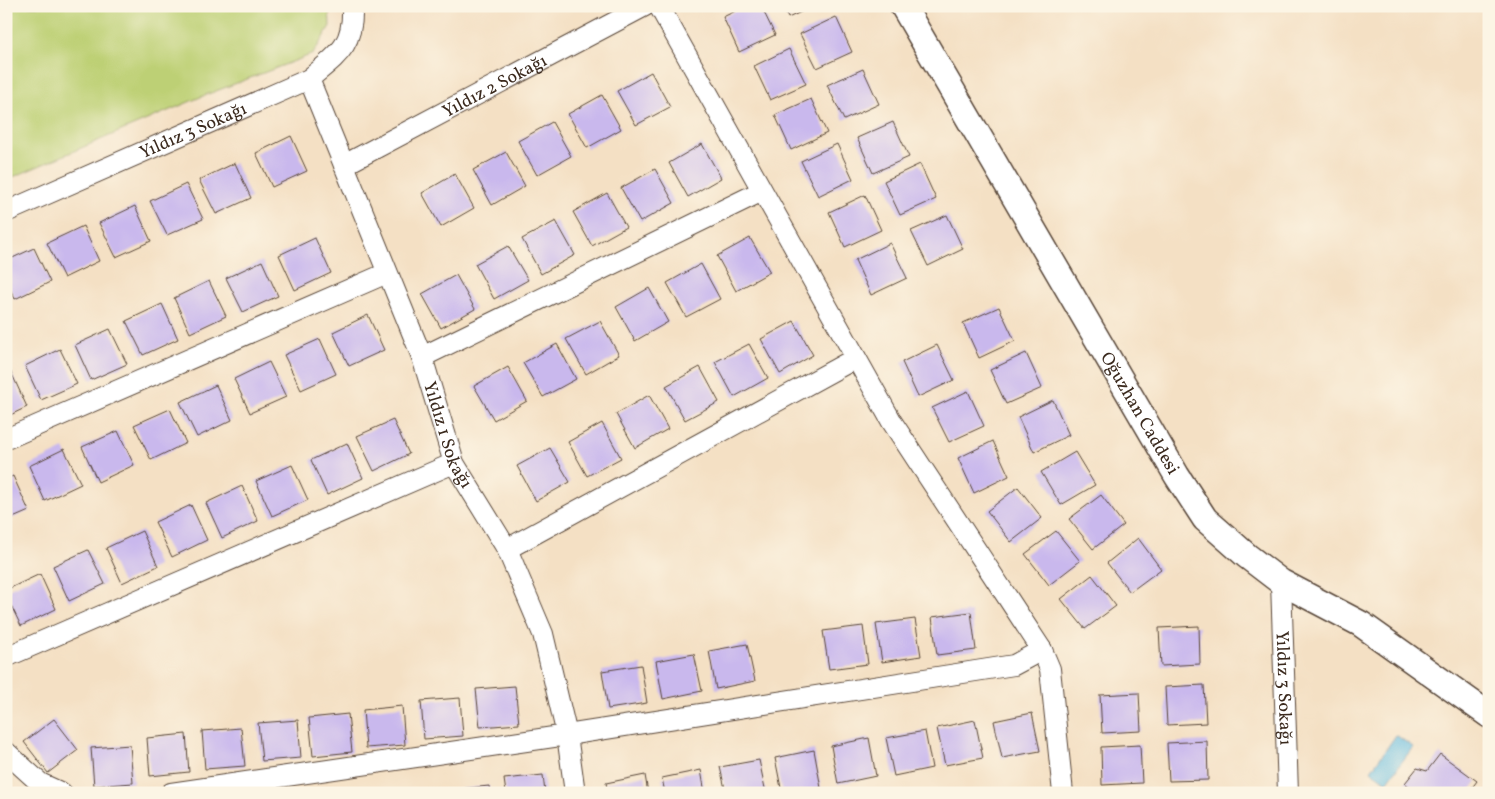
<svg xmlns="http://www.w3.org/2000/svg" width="1495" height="799" font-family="Vollkorn,serif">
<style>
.green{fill:#bdd074;stroke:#7c7d49}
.water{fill:#64bce1;stroke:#507380}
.building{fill:#c9b8ed}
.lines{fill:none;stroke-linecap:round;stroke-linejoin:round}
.minor-casing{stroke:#574537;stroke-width:22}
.tertiary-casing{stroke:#574537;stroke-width:28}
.minor{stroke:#fff;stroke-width:20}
.tertiary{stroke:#fff;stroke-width:25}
.labels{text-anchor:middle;stroke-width:4.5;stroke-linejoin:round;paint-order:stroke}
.street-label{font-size:18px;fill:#3b2a1e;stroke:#fcf5e5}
</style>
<rect width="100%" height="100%" fill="#fcf5e5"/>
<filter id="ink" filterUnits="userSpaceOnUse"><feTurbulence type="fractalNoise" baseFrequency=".02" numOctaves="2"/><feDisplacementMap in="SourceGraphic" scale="10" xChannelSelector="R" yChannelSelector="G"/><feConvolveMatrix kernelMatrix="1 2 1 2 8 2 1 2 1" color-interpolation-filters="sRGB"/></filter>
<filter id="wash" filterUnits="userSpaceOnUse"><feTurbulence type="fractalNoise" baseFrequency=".0096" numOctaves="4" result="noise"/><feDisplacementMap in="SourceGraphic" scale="20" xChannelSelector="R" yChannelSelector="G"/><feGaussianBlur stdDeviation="1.12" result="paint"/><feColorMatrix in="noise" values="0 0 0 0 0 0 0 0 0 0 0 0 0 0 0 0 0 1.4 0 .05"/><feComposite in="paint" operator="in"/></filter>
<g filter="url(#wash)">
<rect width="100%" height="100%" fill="#f4e0c4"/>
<!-- green -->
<polygon class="green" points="6,6 329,6 330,26 313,54 203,96 6,180"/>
<!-- water -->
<polygon class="water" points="1396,735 1413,747 1387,782 1371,771"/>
<g id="blocks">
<!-- building -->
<g class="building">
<polygon points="746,6 761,6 775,35 739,52 723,17"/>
<polygon points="782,6 814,6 788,18"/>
<polygon points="836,17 852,52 817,68 800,34"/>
<polygon points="789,49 806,84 770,100 754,66"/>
<polygon points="863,69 879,104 844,120 827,85"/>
<polygon points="651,72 670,107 636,125 617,91"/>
<polygon points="602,95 621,129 587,148 568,114"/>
<polygon points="811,99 827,133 791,150 775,115"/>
<polygon points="552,122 571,156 537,175 518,141"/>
<polygon points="893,122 909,157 873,173 857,138"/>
<polygon points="291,136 307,171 272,187 256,153"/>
<polygon points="702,144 721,178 688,197 669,163"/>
<polygon points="837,144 853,179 818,196 801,161"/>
<polygon points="506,152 525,186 492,205 473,170"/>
<polygon points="235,163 251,198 216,214 199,180"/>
<polygon points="920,164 936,199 900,215 884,181"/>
<polygon points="655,169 674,203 640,222 621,188"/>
<polygon points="455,174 474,208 441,227 422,193"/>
<polygon points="186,184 203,219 167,235 150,201"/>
<polygon points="607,193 626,227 592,246 573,212"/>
<polygon points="865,195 881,230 845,247 829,212"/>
<polygon points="135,206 151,241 116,257 99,223"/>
<polygon points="947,215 963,249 928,266 911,231"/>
<polygon points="556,221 575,255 541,274 522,239"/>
<polygon points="83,226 99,261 64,278 47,243"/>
<polygon points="315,238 331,273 295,290 279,255"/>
<polygon points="750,238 770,272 736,291 717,256"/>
<polygon points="890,243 907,278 871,295 855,260"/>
<polygon points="508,246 528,280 494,299 475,264"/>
<polygon points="34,248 50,282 15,299 6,281 6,261"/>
<polygon points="262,261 278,296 243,312 226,278"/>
<polygon points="701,264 720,299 686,317 667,283"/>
<polygon points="456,275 475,309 441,328 422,294"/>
<polygon points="209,281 226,316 190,333 174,298"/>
<polygon points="649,288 668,322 635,341 616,307"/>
<polygon points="162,304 178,339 143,355 126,321"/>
<polygon points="999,307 1015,341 979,358 963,323"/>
<polygon points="368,315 384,350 349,366 333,332"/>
<polygon points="600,321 619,355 586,374 566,339"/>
<polygon points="794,321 813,355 780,374 761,339"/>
<polygon points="110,329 127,364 91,380 75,345"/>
<polygon points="320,339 336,374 301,390 284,355"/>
<polygon points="557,344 576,379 543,397 523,363"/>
<polygon points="749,344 768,378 734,397 715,362"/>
<polygon points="937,345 954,380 918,397 902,362"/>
<polygon points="60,349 77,384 41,400 25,366"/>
<polygon points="1026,353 1042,388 1006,404 990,370"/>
<polygon points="269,362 286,397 250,413 234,379"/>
<polygon points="508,367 527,401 494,420 474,386"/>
<polygon points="700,367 719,402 685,420 666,386"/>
<polygon points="11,372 27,407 6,417 6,375"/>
<polygon points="216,385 232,420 197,437 180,402"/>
<polygon points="968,391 984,426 949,442 932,408"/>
<polygon points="649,395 668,429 635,448 616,414"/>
<polygon points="1053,400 1069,435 1034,452 1018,417"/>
<polygon points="170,409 186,443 151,460 134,425"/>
<polygon points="393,420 409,454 374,471 357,436"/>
<polygon points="602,423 621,458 587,476 568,442"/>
<polygon points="118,431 134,465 98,482 82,447"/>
<polygon points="993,441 1009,476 974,493 958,458"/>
<polygon points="347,443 363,478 327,495 311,460"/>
<polygon points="550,448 570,482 536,501 517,466"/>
<polygon points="64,449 81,484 45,501 29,466"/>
<polygon points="1075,452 1095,485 1061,505 1041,472"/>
<polygon points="292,465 308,500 272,516 256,481"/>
<polygon points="13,476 29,511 6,521 6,479"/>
<polygon points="242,486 258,521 222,538 206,503"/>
<polygon points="1018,487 1042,518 1011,542 987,511"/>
<polygon points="1101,495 1124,525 1093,549 1069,519"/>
<polygon points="191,505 207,540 172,557 155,522"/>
<polygon points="142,531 158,566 122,583 106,548"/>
<polygon points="1056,531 1080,561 1049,585 1025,554"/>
<polygon points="1138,538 1161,569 1130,592 1107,563"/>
<polygon points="88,550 105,584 69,601 53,566"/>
<polygon points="40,574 56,609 21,626 6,595 6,590"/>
<polygon points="1092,575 1116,606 1085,629 1061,599"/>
<polygon points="971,612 976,650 937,655 932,617"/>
<polygon points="915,619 921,656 882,662 876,624"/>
<polygon points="863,626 868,664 829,669 823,631"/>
<polygon points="1199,626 1200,664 1161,666 1159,628"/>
<polygon points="747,644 755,681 716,689 709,651"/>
<polygon points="694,654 702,691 663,699 656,661"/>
<polygon points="641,665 647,703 608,709 602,671"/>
<polygon points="1204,685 1206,723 1167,725 1165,687"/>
<polygon points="515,686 519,724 480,727 476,689"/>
<polygon points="1139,693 1141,731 1102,733 1100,695"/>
<polygon points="460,698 463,736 424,739 421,701"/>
<polygon points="402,706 405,745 366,748 363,710"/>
<polygon points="1032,713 1040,751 1002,758 994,721"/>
<polygon points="348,714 352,752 313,756 309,718"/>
<polygon points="54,719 78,750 48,773 24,742"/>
<polygon points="298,720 301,758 262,761 258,723"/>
<polygon points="975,720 983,758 945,765 937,728"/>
<polygon points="241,728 245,766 205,769 202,731"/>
<polygon points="925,731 932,768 894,776 886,738"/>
<polygon points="186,734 189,772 150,776 147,738"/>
<polygon points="869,738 876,776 838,784 831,746"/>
<polygon points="1207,741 1208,780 1169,781 1167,743"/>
<polygon points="130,745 133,783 94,786 91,748"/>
<polygon points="1140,745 1142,783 1102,785 1101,747"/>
<polygon points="814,750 821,788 782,793 775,758"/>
<polygon points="1440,754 1477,781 1468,793 1417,793 1405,783 1417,768 1427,771"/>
<polygon points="759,760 766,793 726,793 720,767"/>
<polygon points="701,770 705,793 665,793 662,778"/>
<polygon points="543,775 545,793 506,793 504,779"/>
<polygon points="645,775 648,793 608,793 606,783"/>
<polygon points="489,786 490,793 450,793 450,790"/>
</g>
</g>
</g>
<g filter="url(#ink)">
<use href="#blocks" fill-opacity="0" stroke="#574537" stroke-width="1"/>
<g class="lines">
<defs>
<g id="minor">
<polyline points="659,6 892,422 1042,650 1050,669 1063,793"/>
<path id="s1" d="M309,79L422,357L454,463L507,549L543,634L567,735L575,793"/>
<path id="s2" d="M344,165L645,6"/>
<path id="s3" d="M6,212L309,79C337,55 354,47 352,6"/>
<polyline points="422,357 762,191"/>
<polyline points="6,439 387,273"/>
<polyline points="507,549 856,358"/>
<path id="s4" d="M1281,582L1288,793"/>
<polyline points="6,657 454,463"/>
<polyline points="6,752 40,783 62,793"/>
<polyline points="171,793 567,735 1014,665 1042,650"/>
</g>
<g id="tertiary">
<path id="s5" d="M903,6L1177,476L1205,519L1247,556L1281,582L1361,624L1489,715"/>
</g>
</defs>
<!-- minor casing -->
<use href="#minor" class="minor-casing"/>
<!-- tertiary casing -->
<use href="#tertiary" class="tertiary-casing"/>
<!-- minor -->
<use href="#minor" class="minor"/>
<!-- tertiary -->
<use href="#tertiary" class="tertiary"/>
</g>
</g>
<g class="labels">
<!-- street labels -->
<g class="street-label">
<text dy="6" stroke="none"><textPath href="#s2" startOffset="170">Yıldız 2 Sokağı</textPath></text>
<text dy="6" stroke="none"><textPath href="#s3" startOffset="204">Yıldız 3 Sokağı</textPath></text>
<text dy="6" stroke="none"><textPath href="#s5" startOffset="471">Oğuzhan Caddesi</textPath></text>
<text dy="6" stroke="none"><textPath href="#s1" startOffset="382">Yıldız 1 Sokağı</textPath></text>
<text dy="6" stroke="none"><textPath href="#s4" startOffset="106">Yıldız 3 Sokağı</textPath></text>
</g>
</g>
<!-- margin -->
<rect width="1495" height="799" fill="none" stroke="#fcf5e5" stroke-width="25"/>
</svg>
